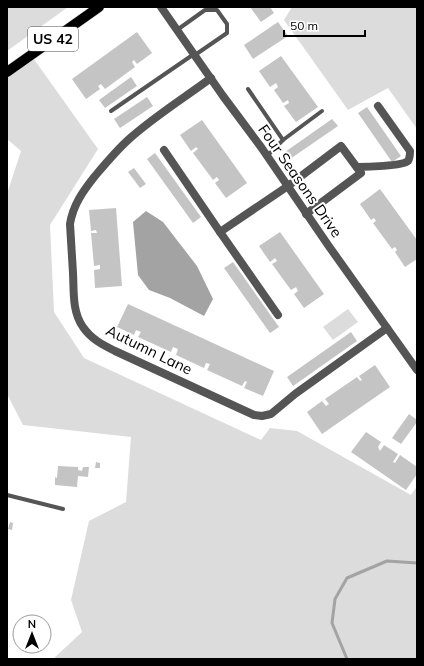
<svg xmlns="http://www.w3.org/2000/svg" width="424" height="666" font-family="Mulish,sans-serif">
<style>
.green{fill:#dcdcdc}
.water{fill:#a3a3a3}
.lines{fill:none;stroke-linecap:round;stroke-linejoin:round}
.stream{stroke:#a3a3a3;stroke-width:3}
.building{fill:#c4c4c4}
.primary-casing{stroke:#dbdbdb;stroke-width:11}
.lane{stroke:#555;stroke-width:4}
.street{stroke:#555;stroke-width:8}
.primary{stroke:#000;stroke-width:10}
.labels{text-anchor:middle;stroke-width:4;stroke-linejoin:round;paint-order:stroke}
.shield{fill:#fff;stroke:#4c4c4c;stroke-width:1}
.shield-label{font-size:14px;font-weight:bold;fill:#000}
.street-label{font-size:15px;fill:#000;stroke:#fff}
</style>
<rect width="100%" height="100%" fill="#fff"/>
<!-- green -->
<g class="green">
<polygon points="7,7 68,7 7,51"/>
<polygon points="292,7 417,7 417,129 388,88 348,110 284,20"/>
<polygon points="31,55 98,149 50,225 54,312 84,358 261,440 270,428 297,431 411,495 417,486 417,659 53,659 82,632 71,600 89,521 126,502 131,437 23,425 7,394 7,194 21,151 7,139 7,72"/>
<polygon points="348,309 358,322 333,340 323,327"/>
</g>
<!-- water -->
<polygon class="water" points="146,211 163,222 197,266 213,299 204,316 170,298 149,290 138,275 133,222"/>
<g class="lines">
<!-- stream -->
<polyline class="stream" points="347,659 332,623 335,599 347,578 387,561 417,563"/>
</g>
<!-- building -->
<g class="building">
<polygon points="250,7 270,7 274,13 261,22"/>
<polygon points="278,22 288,36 253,59 244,45"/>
<polygon points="137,32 152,53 137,64 134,60 132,62 135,67 105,89 101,84 98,86 100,89 86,99 72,79"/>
<polygon points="281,56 318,107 296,122 284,106 289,103 288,100 283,103 274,90 278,87 276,83 270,87 259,71"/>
<polygon points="131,77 137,86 105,108 99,100"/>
<polygon points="147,97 153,106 120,128 114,119"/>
<polygon points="367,107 401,156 392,162 358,113"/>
<polygon points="332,119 338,126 290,159 285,152"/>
<polygon points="202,120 247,183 226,198 215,183 219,180 217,177 213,180 193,153 198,149 196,147 191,151 180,135"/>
<polygon points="155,153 201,217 193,223 147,159"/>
<polygon points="134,168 146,184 140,188 128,172"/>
<polygon points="380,189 417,240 417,259 405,267 395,252 397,250 395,247 392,249 373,223 376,221 374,218 371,220 360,204"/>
<polygon points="116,208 122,286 95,288 94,270 100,269 100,265 94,266 91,233 97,233 96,230 91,231 89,210"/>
<polygon points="280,232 324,294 304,308 294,294 298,291 296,287 291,290 272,264 277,261 275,258 270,262 259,246"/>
<polygon points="233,262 279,327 270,333 224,268"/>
<polygon points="128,304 274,371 263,396 244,388 247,382 245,381 242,386 207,370 210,364 206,363 204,368 176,355 178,349 173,347 171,352 138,337 141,332 136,330 134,335 117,327"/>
<polygon points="351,332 357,341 293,386 287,377"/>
<polygon points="375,365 390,387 322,434 307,412 322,401 326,406 329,404 325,399 357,377 360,381 362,380 359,376"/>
<polygon points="409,414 417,420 417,422 401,444 392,438"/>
<polygon points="366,432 381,442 378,447 380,451 384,445 398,454 393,462 395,463 400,455 417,467 417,474 406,490 351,452"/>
<polygon points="96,462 100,463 100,468 95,468"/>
<polygon points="58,466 78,467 78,470 82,471 83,467 89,467 88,477 78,476 77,487 55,485 55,477 57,478"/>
<polygon points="10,522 13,523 12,530 8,529"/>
</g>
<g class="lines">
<defs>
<polyline id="primary" points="7,72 99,7"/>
</defs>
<!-- primary casing -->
<use href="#primary" class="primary-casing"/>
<!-- lane -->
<g class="lane">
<polyline points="177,30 205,10 217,10 227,24 227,33 195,55"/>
<polyline points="248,89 283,140"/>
<polyline points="111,111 194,54"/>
<polyline points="267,156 283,140 322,111"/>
<polyline points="7,495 63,509"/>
</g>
<!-- street -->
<g class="street">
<polyline points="161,7 223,96 261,147 328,245 417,370"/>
<path d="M211,78C184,98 152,118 128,140C116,151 106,163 95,176C83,191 73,205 70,224C71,240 72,257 73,273C74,291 72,312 83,327C91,339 103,345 115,351L254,415L262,416L271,414L295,394L387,328"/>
<polyline points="164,150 220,232 288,186 341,146 361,173 306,214"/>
<path d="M357,167C366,167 402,166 408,161C410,158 410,155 410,151L378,106"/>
<polyline points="220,232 278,315"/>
</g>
<!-- primary -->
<use href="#primary" class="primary"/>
</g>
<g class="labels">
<!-- shield labels -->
<rect class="shield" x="28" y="27" width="50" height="24" rx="3"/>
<g class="shield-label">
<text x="53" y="44">US 42</text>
</g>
<!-- street labels -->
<g class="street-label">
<text transform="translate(300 181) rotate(55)" y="5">Four Seasons Drive</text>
<text transform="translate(149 350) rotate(26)" y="5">Autumn Lane</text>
</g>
</g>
<!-- border -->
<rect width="424" height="666" fill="none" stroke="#000000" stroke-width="16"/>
<!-- north arrow -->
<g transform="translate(32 634)"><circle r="19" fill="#ffffff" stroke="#999999"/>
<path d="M0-3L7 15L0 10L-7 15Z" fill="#000000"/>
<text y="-6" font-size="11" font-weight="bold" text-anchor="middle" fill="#000000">N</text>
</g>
<!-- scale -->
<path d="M284 30v6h81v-6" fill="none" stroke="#000000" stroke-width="2"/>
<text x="290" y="30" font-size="12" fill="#000000" stroke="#ffffff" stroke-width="3" paint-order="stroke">50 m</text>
</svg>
